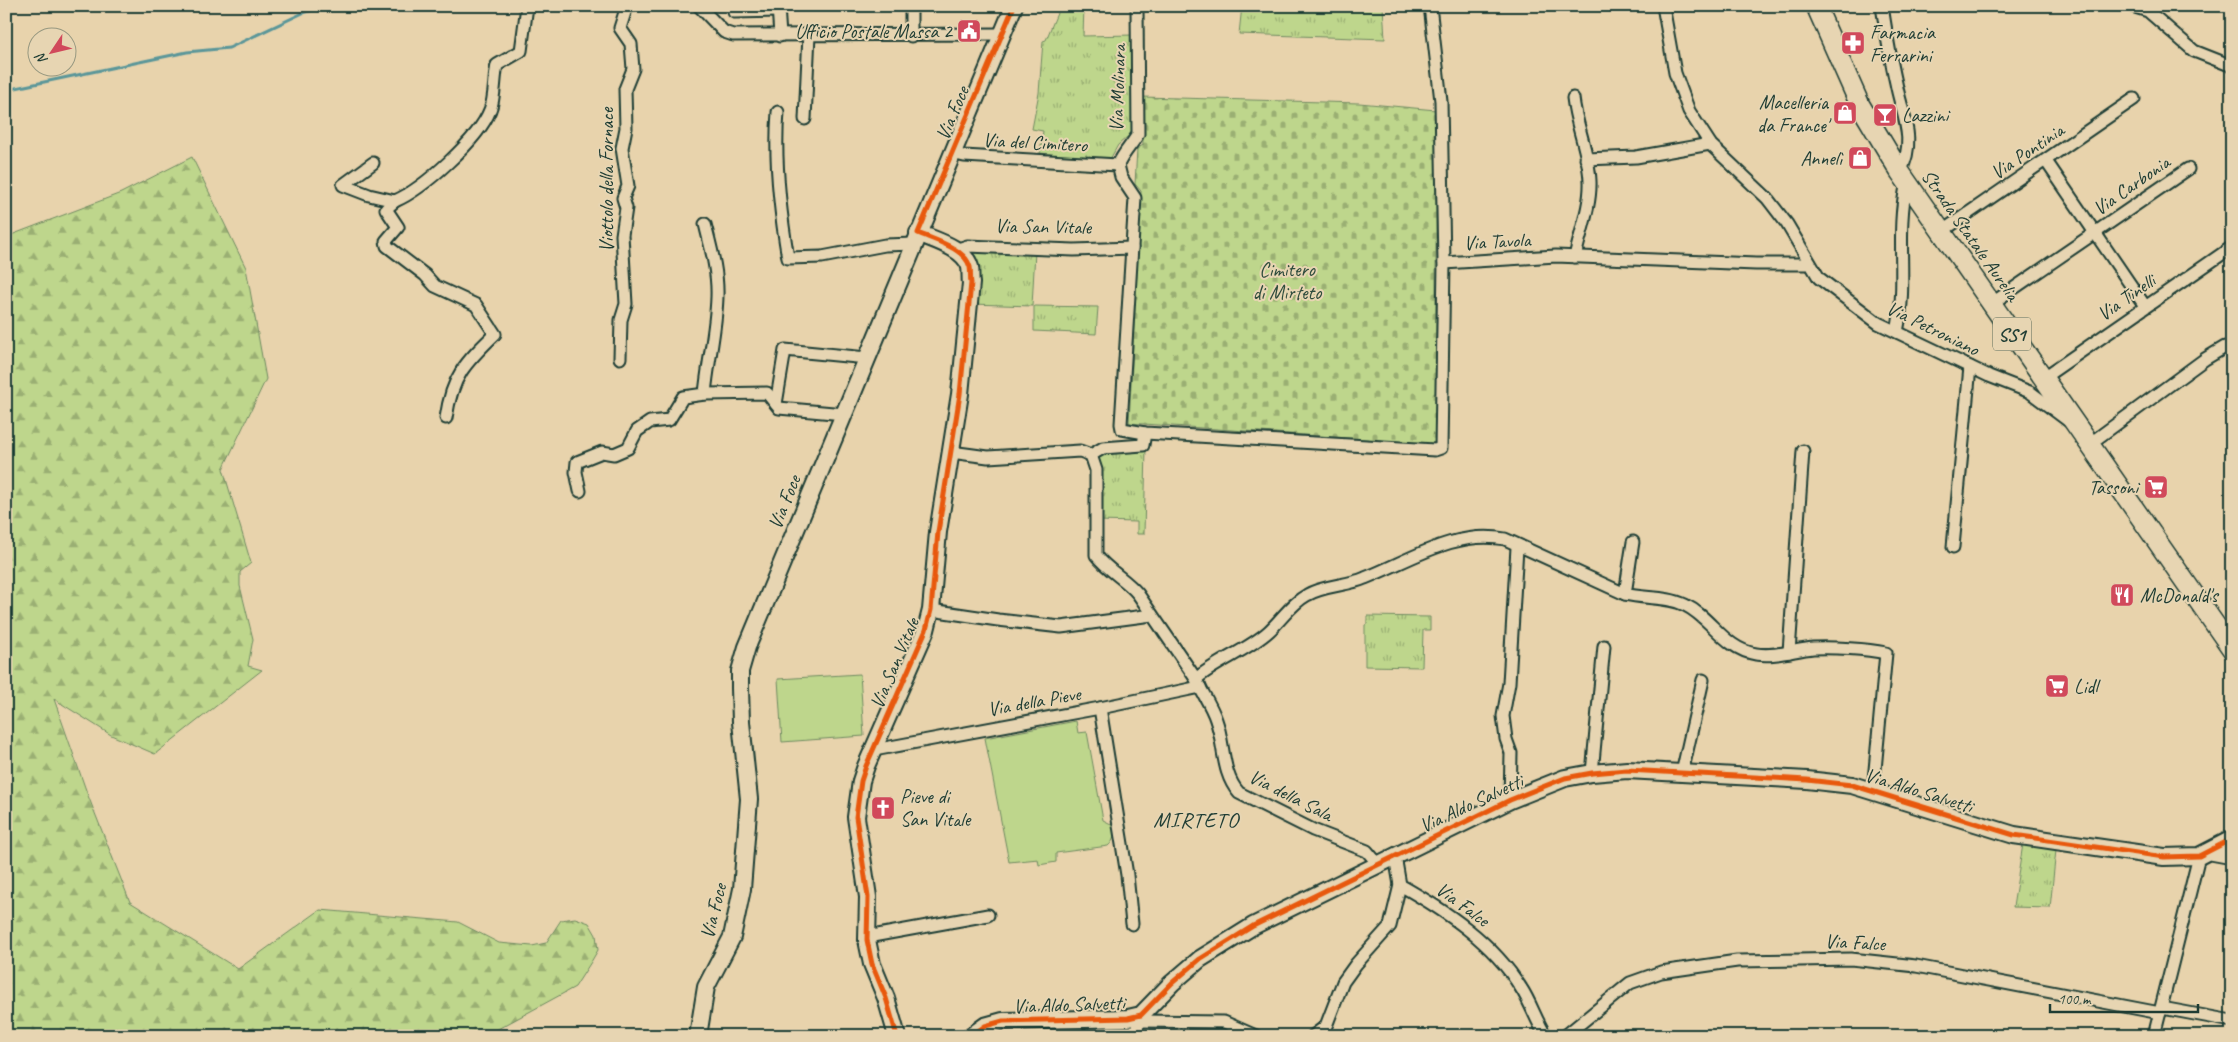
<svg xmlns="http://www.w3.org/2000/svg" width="2238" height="1042" font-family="Caveat,sans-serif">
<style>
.grass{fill:url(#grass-tufts);stroke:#6e8a60}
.forest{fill:url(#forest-firs);stroke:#6e8a60}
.cemetery{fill:url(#cemetery-stones);stroke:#6e8a60}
.garden{fill:#bed68c;stroke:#6e8a60}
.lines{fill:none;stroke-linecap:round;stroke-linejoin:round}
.stream{stroke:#5a9699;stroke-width:3}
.street-casing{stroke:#1f3d34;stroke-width:15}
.secondary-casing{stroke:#1f3d34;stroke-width:20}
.primary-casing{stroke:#1f3d34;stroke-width:22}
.street{stroke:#e7d5b2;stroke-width:11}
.secondary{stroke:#e7d5b2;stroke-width:16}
.primary{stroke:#e7d5b2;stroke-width:19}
.cycleway-casing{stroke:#e7d5b2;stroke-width:8}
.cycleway{stroke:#e8590c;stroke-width:5}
.labels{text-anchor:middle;stroke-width:4;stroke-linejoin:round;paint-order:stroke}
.shield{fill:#e7d5b2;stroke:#5b6b5a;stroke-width:1}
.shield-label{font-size:19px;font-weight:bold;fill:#1f3d34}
.poi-label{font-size:20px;fill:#1f3d34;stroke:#e7d5b2;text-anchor:start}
.street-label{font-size:20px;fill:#1f3d34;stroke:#e7d5b2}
.park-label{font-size:20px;fill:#2f4c3d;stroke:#e7d5b2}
.quarter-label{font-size:22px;letter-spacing:1px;fill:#1f3d34;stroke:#e7d5b2}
</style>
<defs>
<pattern id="grass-tufts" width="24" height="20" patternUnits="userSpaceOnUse" patternTransform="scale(1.25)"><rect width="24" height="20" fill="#bed68c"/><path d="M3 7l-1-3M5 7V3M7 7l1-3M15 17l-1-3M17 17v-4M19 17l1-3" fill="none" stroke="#9aaf73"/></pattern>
<pattern id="forest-firs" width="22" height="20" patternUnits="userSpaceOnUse" patternTransform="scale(1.25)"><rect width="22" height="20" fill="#bed68c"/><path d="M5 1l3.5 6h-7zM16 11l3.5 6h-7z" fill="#9aaf73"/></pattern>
<pattern id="cemetery-stones" width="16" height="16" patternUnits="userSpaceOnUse" patternTransform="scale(1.25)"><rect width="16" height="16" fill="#bed68c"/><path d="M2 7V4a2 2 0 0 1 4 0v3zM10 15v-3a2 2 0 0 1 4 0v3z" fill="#9aaf73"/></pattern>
</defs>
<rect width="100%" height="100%" fill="#e8d3ac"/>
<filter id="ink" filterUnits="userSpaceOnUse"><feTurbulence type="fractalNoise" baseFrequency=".02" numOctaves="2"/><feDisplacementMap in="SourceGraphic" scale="10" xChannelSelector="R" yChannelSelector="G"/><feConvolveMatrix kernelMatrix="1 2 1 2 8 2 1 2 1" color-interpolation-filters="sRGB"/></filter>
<g filter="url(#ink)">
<!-- grass -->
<g class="grass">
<polygon points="1060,6 1084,6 1083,36 1134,35 1135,130 1118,145 1109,161 1040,153 1043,131 1032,129 1039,93 1043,41 1046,40"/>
<polygon points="1242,6 1383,6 1385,39 1239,34"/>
<polygon points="969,250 1035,251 1032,306 972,304"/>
<polygon points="1034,306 1098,307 1096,334 1034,331"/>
<polygon points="1146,448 1144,534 1137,534 1137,522 1097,521 1099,455 1103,451"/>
<polygon points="1367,616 1430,617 1430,630 1423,630 1422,667 1365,666 1365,625 1367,624"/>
<polygon points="2023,844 2056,850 2050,908 2013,907"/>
</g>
<!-- forest -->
<polygon class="forest" points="192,157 246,268 266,379 223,469 251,563 240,572 240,586 253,639 248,666 262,670 155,754 111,735 54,699 87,793 130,902 238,969 320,910 458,922 499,943 532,946 546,943 561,920 575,918 589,923 596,935 598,950 591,962 575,987 485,1036 6,1036 6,237 121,193"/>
<!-- cemetery -->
<polygon class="cemetery" points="1142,97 1359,103 1436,110 1436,444 1129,423 1141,191 1135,184 1137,149 1143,145"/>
<!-- garden -->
<g class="garden">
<polygon points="860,674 864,736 782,742 778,679"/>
<path d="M1076,721L1078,733L1087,732L1103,820L1113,825C1114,834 1116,839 1108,846L1056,853V862L1039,865L1038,859L1009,862L985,738Z"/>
</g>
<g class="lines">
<!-- stream -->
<polyline class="stream" points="6,90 187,52 229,48 305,12 330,6"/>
<defs>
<g id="street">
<polyline points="699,6 724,32 733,35 1002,34"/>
<polyline points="733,6 734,12 779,11"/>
<polyline points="778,6 780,36"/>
<polyline points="1663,6 1675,73 1689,111 1711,145 1767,198 1787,224 1819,278 1878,323 1989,376 2030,392 2070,422"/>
<path d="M1882,6C1886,32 1890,57 1896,83C1902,115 1917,140 1900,172"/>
<polyline points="2132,6 2148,11 2194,51 2232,66"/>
<polyline points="911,36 911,6"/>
<path d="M1573,98C1576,126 1589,153 1590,181C1591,206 1580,233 1575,257"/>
<path d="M778,112C774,160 780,211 788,258L822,257L885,245L914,244"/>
<polyline points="805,119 809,35"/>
<polyline points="951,153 964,156 1118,165"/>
<polyline points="1586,159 1636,157 1710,144"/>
<polyline points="2046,161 2145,306"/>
<path d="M373,163L343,185L369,195L395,201C423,189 479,139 490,110C495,99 494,78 497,65L521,51L527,6"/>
<polyline points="1118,165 1121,177 1135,198 1121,424 1122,429 1145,433 1435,450 1441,448 1444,263 1441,101 1430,6"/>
<path d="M1118,165C1123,153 1132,145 1138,134L1137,6"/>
<path d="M395,201L386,209L398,227L386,241L387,246L425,275L435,286L476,305L495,334C465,363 452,376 446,418"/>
<path d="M705,224C711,248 718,272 717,297C716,330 708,361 705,394"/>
<polyline points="1941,232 2134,99"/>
<polyline points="955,250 967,246 1074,250 1132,248"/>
<polyline points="1444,263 1556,256 1756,264 1810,264"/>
<polyline points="1991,304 2188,169"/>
<path d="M1897,332C1908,280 1895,235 1907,182"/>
<polyline points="620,358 621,320 626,304 622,235 626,208 623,198 628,186 622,148 626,128 625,89 633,69 631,44 620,28 627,6"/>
<polyline points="2043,378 2232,247"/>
<polyline points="776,404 785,350 867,358"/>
<polyline points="2088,445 2205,359 2225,347 2232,351"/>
<polyline points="951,452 988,457 1080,451 1091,455 1103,448 1143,445 1145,433"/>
<path d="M1091,455L1096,470V555C1108,571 1126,579 1138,594L1196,679C1218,660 1247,651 1269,631C1281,620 1292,603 1307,595C1324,585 1347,586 1365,578C1409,561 1455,529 1505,539L1625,594C1644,599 1667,596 1685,605C1712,618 1724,649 1756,654C1775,657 1794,650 1813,648C1834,647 1866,649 1886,653L1873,791"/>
<polyline points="580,491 576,472 577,462 602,452 614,454 628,448 637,431 650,422 669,420 683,397 705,394 767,393 779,408 844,414"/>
<polyline points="1953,547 1970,367"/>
<polyline points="1625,594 1633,542"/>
<polyline points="931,610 998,620 1061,627 1152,615"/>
<polyline points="1789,652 1803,451"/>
<path d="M1197,682C1203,694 1212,707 1216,720C1225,744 1221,773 1239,793L1313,830L1367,851L1378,864"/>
<polyline points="1100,708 1127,875 1132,924"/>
<polyline points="874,750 1100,708 1200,687"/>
<polyline points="1592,773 1604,646"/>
<polyline points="1682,773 1703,680"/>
<polyline points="1510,800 1511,753 1506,739 1503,716 1509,683 1517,547"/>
<polyline points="2205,853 2232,858"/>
<path d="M1395,856L1400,885C1446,911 1493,942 1521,988C1531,1003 1536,1021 1546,1036"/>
<polyline points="867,937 988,915"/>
<polyline points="2162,1008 2232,1021"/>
<polyline points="1140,1021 1224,1022 1256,1036"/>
<polyline points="1132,1036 1139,1024 1141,1015"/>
<polyline points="1313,1036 1326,1026 1343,982 1356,964 1390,926 1400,885"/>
<polyline points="1565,1036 1630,983 1661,972 1737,961 1851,959 1916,966 2160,1013"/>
<polyline points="2154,1036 2199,856"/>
</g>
<g id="secondary">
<polyline points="698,1036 706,987 732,937 742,889 749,799 741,722 740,688 740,671 747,647 1014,6"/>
<path d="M897,1036L886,998L872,964L867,940L868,897L856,817L861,781L866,766L926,630L931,610L938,532L960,394L971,283C970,278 971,272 970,267C965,248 934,240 918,233"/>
<polyline points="971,1036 985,1026 1003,1021 1128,1018 1141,1015 1172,983 1200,959 1253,926 1510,800 1565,778 1592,773 1627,770 1807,780 1852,785 2014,835 2164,857 2199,856 2232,839"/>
</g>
<polyline id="primary" points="1816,6 1860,105 1900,172 2232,649"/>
</defs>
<!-- street casing -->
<use href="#street" class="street-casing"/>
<!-- secondary casing -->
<use href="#secondary" class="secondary-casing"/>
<!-- primary casing -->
<use href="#primary" class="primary-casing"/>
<!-- street -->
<use href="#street" class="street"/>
<!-- secondary -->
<use href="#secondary" class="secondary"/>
<!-- primary -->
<use href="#primary" class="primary"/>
<defs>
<g id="cycleway">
<path d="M897,1036L886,998L872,964L867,940L868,897L856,817L861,781L866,766L926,630L931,610L938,532L960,394L971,283C970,278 971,272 970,267C965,248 934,240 918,233L1014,6"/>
<polyline points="971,1036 985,1026 1003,1021 1128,1018 1141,1015 1172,983 1200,959 1253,926 1510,800 1565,778 1592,773 1627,770 1807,780 1852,785 2014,835 2164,857 2199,856 2232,839"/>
</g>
</defs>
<!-- cycleway casing -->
<use href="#cycleway" class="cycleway-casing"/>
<!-- cycleway -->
<use href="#cycleway" class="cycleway"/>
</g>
</g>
<!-- icons -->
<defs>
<symbol id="civic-square" viewBox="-11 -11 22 22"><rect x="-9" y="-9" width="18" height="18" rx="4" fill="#d1495b" stroke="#e7d5b2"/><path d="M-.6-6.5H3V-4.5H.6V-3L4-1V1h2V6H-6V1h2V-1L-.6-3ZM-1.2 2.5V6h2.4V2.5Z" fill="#fff"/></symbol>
<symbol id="pharmacy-square" viewBox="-11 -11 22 22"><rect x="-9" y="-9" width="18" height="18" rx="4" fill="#d1495b" stroke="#e7d5b2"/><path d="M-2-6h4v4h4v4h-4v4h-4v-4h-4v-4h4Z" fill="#fff"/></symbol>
<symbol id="shop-square" viewBox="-11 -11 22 22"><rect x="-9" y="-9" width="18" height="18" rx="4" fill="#d1495b" stroke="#e7d5b2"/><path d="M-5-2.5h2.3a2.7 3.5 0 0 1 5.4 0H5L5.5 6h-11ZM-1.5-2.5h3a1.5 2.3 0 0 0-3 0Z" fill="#fff"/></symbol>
<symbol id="bar-square" viewBox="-11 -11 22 22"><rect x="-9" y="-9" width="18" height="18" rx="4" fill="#d1495b" stroke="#e7d5b2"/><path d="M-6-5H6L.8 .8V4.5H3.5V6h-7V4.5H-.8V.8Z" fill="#fff"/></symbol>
<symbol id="supermarket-square" viewBox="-11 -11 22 22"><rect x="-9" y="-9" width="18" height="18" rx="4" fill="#d1495b" stroke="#e7d5b2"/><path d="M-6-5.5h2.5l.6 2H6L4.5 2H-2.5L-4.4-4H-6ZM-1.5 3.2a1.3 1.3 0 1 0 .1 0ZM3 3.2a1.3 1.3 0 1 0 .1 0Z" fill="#fff"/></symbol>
<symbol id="restaurant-square" viewBox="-11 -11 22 22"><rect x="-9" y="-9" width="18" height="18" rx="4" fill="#d1495b" stroke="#e7d5b2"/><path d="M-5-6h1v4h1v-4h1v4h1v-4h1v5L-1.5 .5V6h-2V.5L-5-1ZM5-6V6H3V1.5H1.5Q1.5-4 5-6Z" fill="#fff"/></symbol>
<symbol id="church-square" viewBox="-11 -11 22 22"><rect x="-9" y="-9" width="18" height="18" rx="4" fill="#d1495b" stroke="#e7d5b2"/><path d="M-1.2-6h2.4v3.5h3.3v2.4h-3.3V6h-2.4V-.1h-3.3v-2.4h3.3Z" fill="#fff"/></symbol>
</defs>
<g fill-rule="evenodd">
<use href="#civic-square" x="955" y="17" width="28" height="28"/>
<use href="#pharmacy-square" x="1839" y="29" width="28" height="28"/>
<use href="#shop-square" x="1831" y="99" width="28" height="28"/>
<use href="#bar-square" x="1871" y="101" width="28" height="28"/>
<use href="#shop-square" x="1846" y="144" width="28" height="28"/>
<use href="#supermarket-square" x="2142" y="473" width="28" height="28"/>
<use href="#restaurant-square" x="2108" y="581" width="28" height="28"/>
<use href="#supermarket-square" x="2043" y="672" width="28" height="28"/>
<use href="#church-square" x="869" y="794" width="28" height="28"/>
</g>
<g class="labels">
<!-- shield labels -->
<rect class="shield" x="1993" y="317.5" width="38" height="33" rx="4"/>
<g class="shield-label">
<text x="2012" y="341">SS1</text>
</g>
<!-- poi labels -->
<g class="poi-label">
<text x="952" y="38" text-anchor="end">Ufficio Postale Massa 2</text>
<text x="1870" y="39">Farmacia<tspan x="1870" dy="23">Ferrarini</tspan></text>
<text x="1828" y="109" text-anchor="end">Macelleria<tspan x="1828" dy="23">da France'</tspan></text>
<text x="1902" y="122">Lazzini</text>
<text x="1842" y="165" text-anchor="end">Annelì</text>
<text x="2138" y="494" text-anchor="end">Tassoni</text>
<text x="2140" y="602">McDonald's</text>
<text x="2074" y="693">Lidl</text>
<text x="900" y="803">Pieve di<tspan x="900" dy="23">San Vitale</tspan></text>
</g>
<!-- street labels -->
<g class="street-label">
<text transform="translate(1117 88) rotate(-88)" y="7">Via Molinara</text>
<text transform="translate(952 113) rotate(-67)" y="7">Via Foce</text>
<text transform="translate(1035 142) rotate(3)" y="7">Via del Cimitero</text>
<text transform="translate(2027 151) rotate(-34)" y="7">Via Pontinia</text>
<text transform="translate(606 180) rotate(-90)" y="7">Viottolo della Fornace</text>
<text transform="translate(2131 185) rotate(-35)" y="7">Via Carbonia</text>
<text transform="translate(1043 226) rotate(1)" y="7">Via San Vitale</text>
<text transform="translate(1971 235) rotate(55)" y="7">Strada Statale Aurelia</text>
<text transform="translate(1497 241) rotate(-3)" y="7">Via Tavola</text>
<text transform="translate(2126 297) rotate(-35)" y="7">Via Tinelli</text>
<text transform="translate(1933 328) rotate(26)" y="7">Via Petroniano</text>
<text transform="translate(784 502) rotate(-68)" y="7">Via Foce</text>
<text transform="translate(894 663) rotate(-67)" y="7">Via San Vitale</text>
<text transform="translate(1034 701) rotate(-10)" y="7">Via della Pieve</text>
<text transform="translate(1919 790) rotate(17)" y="7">Via Aldo Salvetti</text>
<text transform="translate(1291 795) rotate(27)" y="7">Via della Sala</text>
<text transform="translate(1471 803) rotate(-25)" y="7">Via Aldo Salvetti</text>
<text transform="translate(1463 904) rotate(36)" y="7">Via Falce</text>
<text transform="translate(713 911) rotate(-76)" y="7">Via Foce</text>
<text transform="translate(1855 942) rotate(3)" y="7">Via Falce</text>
<text transform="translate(1069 1004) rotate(-2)" y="7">Via Aldo Salvetti</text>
</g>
<!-- park labels -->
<g class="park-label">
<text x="1287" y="276">Cimitero<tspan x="1287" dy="23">di Mirteto</tspan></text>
</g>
<!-- quarter labels -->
<g class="quarter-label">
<text x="1196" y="827">MIRTETO</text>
</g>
</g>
<!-- margin -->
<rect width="2238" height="1042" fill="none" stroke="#e7d5b2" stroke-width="25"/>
<rect x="12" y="12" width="2213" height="1017" fill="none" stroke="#1f3d34" stroke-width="2" filter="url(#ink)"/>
<!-- north arrow -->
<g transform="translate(52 52) rotate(235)"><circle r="24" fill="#e7d5b2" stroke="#979880"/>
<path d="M0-4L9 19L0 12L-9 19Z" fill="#d1495b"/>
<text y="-8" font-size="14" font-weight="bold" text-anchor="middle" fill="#1f3d34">N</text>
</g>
<!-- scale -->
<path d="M2050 1004v8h148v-8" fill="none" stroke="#1f3d34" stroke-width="2.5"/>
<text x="2058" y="1004" font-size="15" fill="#1f3d34" stroke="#e7d5b2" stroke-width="4" paint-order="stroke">100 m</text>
</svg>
